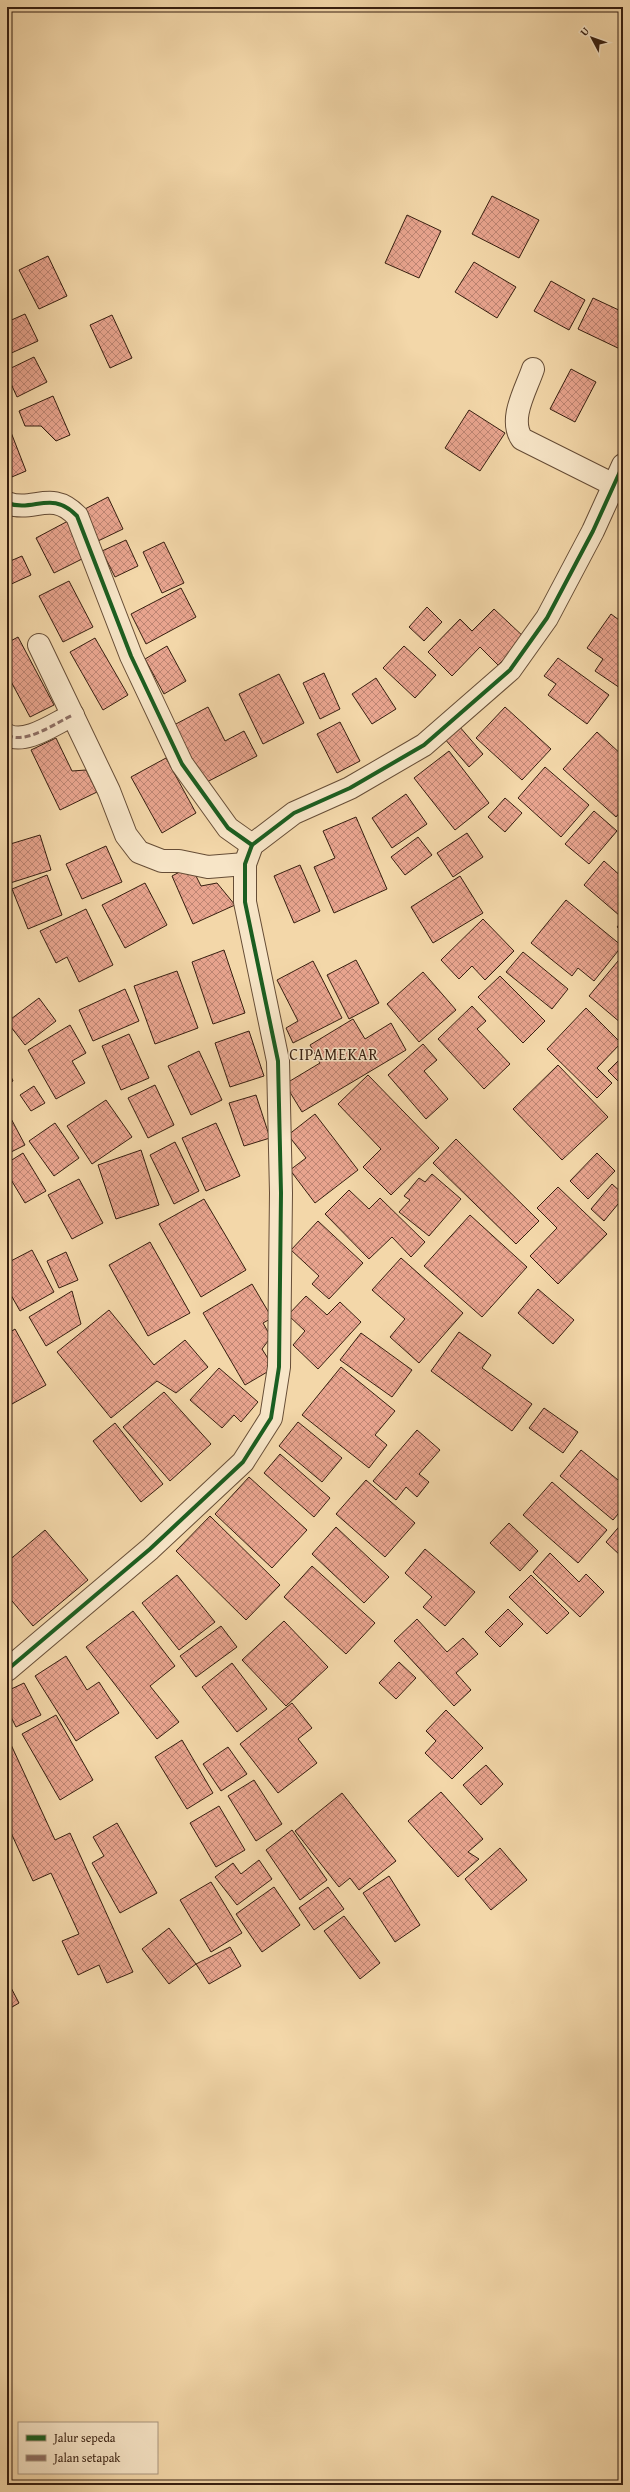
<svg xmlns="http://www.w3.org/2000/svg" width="630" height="2492" font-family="'Gentium Book Plus',serif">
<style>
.building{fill:url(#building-cross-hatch);stroke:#371f10}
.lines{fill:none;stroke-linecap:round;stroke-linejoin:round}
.minor-casing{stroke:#664d36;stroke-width:24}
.minor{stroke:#f7e5c7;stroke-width:22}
.quiet{stroke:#8d6e63;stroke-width:3;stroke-dasharray:6 3;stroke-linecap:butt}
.cycleway-casing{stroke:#f7e5c7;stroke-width:6}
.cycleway{stroke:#1b5e20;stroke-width:4}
.labels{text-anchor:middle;stroke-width:3;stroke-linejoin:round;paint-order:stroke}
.quarter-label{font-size:16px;letter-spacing:1px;fill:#371f10;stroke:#f7e5c7}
</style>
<defs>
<pattern id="building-cross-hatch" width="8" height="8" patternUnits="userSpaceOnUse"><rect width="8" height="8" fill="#e8a48e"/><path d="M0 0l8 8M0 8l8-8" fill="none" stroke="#bd8573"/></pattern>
</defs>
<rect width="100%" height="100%" fill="#f3d7a9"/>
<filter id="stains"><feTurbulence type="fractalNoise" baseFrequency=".005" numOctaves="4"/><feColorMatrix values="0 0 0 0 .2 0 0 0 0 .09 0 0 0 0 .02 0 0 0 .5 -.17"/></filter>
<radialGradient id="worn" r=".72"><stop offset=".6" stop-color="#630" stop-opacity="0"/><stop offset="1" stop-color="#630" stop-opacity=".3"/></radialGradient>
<!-- building -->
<g class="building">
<polygon points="492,196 539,220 519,258 472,234"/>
<polygon points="407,215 441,231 419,278 385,263"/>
<polygon points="48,256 67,296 39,309 19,270"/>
<polygon points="474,262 516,287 497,318 455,292"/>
<polygon points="551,281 585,300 569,330 534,311"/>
<polygon points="593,298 623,312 623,343 620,349 578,329"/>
<polygon points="25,314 38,341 7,355 7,322"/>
<polygon points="112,315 132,358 110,368 90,325"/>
<polygon points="34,357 47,382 17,397 7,375 7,370"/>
<polygon points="571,369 596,382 575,422 550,409"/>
<polygon points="53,396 70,435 56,441 41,426 25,426 19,411"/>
<polygon points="469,410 505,433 480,471 445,448"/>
<polygon points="7,422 26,471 7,479"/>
<polygon points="108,497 123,529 98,541 83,510"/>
<polygon points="68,521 86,557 54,573 36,538"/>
<polygon points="126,540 138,566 115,577 102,551"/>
<polygon points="164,542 184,583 162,593 143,552"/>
<polygon points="22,556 31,575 7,586 7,560 8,562"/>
<polygon points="69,581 93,627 63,642 39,596"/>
<polygon points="181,588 196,617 146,644 131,614"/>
<polygon points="427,607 442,622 424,641 409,627"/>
<polygon points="494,609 525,638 498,665 480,647 452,676 428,652 460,619 472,631"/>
<polygon points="611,614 623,623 623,690 595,671 603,659 587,648"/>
<polygon points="18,637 54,705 30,717 7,674 7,643"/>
<polygon points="95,638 128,695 103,710 70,652"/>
<polygon points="167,646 186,681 164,694 145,659"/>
<polygon points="404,646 436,675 415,698 383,668"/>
<polygon points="558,658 609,695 587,724 548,695 556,684 544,676"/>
<polygon points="324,673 340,709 320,719 303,683"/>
<polygon points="279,674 304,723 263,744 239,694"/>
<polygon points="376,678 396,709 372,724 352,694"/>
<polygon points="208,707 225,741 244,731 257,756 205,783 174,725"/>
<polygon points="505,707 551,749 522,780 476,738"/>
<polygon points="340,722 360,761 337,773 317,734"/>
<polygon points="459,726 483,754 469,767 444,738"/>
<polygon points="597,732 623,756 623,809 616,817 563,769"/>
<polygon points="56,738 72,771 86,770 97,792 60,810 31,750"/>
<polygon points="449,751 489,803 455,830 414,778"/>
<polygon points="166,758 196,813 162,833 131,777"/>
<polygon points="545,767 589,805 561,837 518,798"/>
<polygon points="406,794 427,824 392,848 372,818"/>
<polygon points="505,798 522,813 505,832 488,817"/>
<polygon points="594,811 617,831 589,864 565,844"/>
<polygon points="356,817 387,889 334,913 314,867 335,858 323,831"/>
<polygon points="467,833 483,857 453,877 437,853"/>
<polygon points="40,835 51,870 7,884 7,845"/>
<polygon points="418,837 432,855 405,875 391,857"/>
<polygon points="106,846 122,882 82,899 66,864"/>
<polygon points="604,861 623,878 623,912 620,916 584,885"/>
<polygon points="300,865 320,911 294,923 274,876"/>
<polygon points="191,866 201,886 217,883 235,905 193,924 172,876"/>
<polygon points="47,875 62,915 28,929 12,889"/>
<polygon points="460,876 483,913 433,943 411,907"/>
<polygon points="145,883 167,925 125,948 102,905"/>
<polygon points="566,900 622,946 594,981 578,968 572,976 531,943"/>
<polygon points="86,909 113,965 79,982 67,957 56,963 40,931"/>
<polygon points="483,919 514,951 485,980 472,966 459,979 441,960"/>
<polygon points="623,920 623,932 617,927"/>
<polygon points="224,950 245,1013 213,1024 192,962"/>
<polygon points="523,952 568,989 552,1009 506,972"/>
<polygon points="623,955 623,1020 621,1023 589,996"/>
<polygon points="356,960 379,1003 349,1019 327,975"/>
<polygon points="313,961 342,1018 293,1043 286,1028 298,1021 277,980"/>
<polygon points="177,971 198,1028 155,1044 134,986"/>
<polygon points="423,972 456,1010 419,1042 387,1004"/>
<polygon points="500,976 545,1021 523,1043 478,997"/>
<polygon points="125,989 139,1021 93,1041 79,1010"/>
<polygon points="39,998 56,1021 25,1045 7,1022"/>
<polygon points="472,1006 486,1021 477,1029 510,1064 484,1089 438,1039"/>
<polygon points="586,1008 621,1043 597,1068 612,1083 597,1098 547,1049"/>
<polygon points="353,1019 365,1039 391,1023 406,1050 302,1112 285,1084 320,1063 310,1045"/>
<polygon points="70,1025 86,1053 72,1061 85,1083 56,1099 28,1050"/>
<polygon points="249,1031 264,1076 230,1087 215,1043"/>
<polygon points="129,1034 149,1078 121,1090 102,1046"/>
<polygon points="423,1044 437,1060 424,1071 448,1099 426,1119 388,1075"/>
<polygon points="199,1051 222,1100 191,1115 168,1066"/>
<polygon points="623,1056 623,1086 608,1071"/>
<polygon points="558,1065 608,1117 562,1160 513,1109"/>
<polygon points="7,1068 13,1081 7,1084"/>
<polygon points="368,1075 439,1148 391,1195 363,1167 381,1149 338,1104"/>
<polygon points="155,1085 174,1125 148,1138 128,1098"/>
<polygon points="34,1086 45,1103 31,1111 20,1095"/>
<polygon points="256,1095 270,1138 244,1146 229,1103"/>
<polygon points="106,1100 132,1137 92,1164 67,1126"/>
<polygon points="7,1111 25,1145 7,1154"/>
<polygon points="315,1114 358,1170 315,1203 290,1170 306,1158 288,1135"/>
<polygon points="55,1123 79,1158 54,1176 29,1141"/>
<polygon points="216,1123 240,1176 206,1191 182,1138"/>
<polygon points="456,1139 539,1221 516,1244 433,1163"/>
<polygon points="175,1142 199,1191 174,1204 150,1155"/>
<polygon points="141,1150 159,1205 116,1219 98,1165"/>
<polygon points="23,1153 46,1191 25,1203 7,1173 7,1163"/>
<polygon points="597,1153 615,1171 588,1199 570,1181"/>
<polygon points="432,1174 461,1199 429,1236 399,1212 410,1200 404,1196 419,1178 425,1182"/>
<polygon points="79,1179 103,1223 72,1239 48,1195"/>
<polygon points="612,1184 623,1194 623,1198 604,1221 591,1209"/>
<polygon points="558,1187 607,1234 558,1284 530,1256 557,1228 537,1208"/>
<polygon points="349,1190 369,1209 380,1198 425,1242 411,1257 392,1237 369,1259 325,1214"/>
<polygon points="204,1199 246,1270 201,1297 159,1224"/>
<polygon points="470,1215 527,1267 482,1317 424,1266"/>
<polygon points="318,1221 363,1263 329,1299 312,1284 319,1276 291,1250"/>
<polygon points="150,1242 190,1313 148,1336 109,1265"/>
<polygon points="32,1250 54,1292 20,1311 7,1288 7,1263"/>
<polygon points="66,1252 78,1280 59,1288 47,1261"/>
<polygon points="401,1258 463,1313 419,1363 390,1337 405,1319 372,1290"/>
<polygon points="252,1284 272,1318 263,1323 271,1337 262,1349 274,1368 245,1385 203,1313"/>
<polygon points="538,1289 574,1320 553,1344 518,1313"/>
<polygon points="72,1291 81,1324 46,1346 29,1317"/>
<polygon points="306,1296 327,1315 340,1302 361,1322 318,1369 293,1345 305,1331 288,1315"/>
<polygon points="109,1310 154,1365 185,1340 208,1367 176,1393 157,1381 111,1418 57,1352"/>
<polygon points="15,1329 46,1385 12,1404 7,1398 7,1334"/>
<polygon points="459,1332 491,1355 482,1368 532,1404 512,1431 431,1371"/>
<polygon points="361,1333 412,1370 392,1397 340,1360"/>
<polygon points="341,1367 395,1411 375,1435 387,1445 369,1468 302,1415"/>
<polygon points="219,1368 258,1402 241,1422 234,1415 222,1428 190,1400"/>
<polygon points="164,1392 211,1444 170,1481 123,1427"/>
<polygon points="544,1408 578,1432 563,1453 529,1428"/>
<polygon points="298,1422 342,1458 322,1482 279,1446"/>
<polygon points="115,1423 163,1484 141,1502 93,1441"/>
<polygon points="417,1430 440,1450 419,1474 429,1482 417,1497 406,1487 396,1500 373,1481"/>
<polygon points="581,1450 623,1484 623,1508 613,1520 560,1476"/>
<polygon points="280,1454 330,1498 314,1517 264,1473"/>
<polygon points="249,1477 307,1530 272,1568 215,1514"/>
<polygon points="366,1480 415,1523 385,1557 336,1514"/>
<polygon points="552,1482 607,1530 578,1563 523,1515"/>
<polygon points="210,1516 280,1585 246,1620 176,1551"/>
<polygon points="623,1522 623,1556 622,1557 606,1542"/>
<polygon points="509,1523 538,1551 520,1571 490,1543"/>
<polygon points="336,1527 389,1577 364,1603 312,1554"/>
<polygon points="45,1530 88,1580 33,1626 7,1595 7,1562"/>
<polygon points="425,1549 475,1592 445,1626 423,1607 432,1597 405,1573"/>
<polygon points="550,1553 579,1582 586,1574 604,1592 580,1617 533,1572"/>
<polygon points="312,1566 375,1623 346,1654 284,1597"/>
<polygon points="177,1575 215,1622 179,1650 142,1603"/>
<polygon points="531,1575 569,1613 547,1634 509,1597"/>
<polygon points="508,1609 523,1624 500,1647 485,1632"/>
<polygon points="133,1611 175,1666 150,1686 179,1722 157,1739 86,1647"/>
<polygon points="417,1619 447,1652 463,1638 478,1654 456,1673 471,1690 454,1706 394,1641"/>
<polygon points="284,1621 328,1667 286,1706 242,1660"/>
<polygon points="221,1626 237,1647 196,1677 180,1656"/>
<polygon points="66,1656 87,1690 99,1682 119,1713 76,1741 35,1676"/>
<polygon points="399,1662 416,1678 396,1699 379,1683"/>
<polygon points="232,1663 267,1709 237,1732 202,1687"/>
<polygon points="24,1683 41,1715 16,1727 7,1709 7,1691"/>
<polygon points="292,1703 312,1728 298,1739 317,1763 278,1793 240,1744"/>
<polygon points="446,1710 483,1748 452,1779 425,1753 436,1741 426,1731"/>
<polygon points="56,1715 93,1780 60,1800 22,1734"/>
<polygon points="7,1736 55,1840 70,1833 133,1972 107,1983 99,1965 78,1975 62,1941 79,1934 51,1873 33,1881 7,1824"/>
<polygon points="182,1740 213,1793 187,1809 155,1757"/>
<polygon points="228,1747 247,1774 221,1791 203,1764"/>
<polygon points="486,1765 503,1784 481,1805 463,1785"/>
<polygon points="254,1780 282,1824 256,1841 228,1796"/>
<polygon points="441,1792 483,1839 468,1852 479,1859 458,1877 408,1821"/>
<polygon points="342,1793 396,1861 359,1890 350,1878 339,1887 295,1831"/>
<polygon points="219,1806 245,1850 216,1867 190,1823"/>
<polygon points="117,1823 157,1893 120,1913 92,1863 104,1856 93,1837"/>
<polygon points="292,1830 327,1880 300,1900 266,1850"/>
<polygon points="500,1848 527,1880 491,1910 465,1879"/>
<polygon points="259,1860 272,1879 237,1905 215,1877 233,1863 241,1874"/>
<polygon points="389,1876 420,1925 395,1942 363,1893"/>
<polygon points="211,1882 242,1933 211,1952 180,1900"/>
<polygon points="274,1887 300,1925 262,1952 236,1914"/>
<polygon points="328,1887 344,1909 314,1930 299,1908"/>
<polygon points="344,1916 380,1963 360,1979 324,1931"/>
<polygon points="169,1928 196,1964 169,1984 142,1949"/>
<polygon points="230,1947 241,1966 209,1984 196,1964"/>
<polygon points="7,1980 19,2003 7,2010"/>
</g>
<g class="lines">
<defs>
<g id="minor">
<path d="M533,369C526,390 508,419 522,439L614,485"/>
<path d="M7,503C34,513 51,489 77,516L131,656L182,764L228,828L252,845"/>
<polyline points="39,645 109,791 126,835 139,852 162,861 179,861 208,867 245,864"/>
<path d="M7,735C26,745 55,723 73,715"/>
<polyline points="7,1670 150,1549 243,1462 271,1418 279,1367 281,1193 278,1061 245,902 245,864 252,845 294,813 350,788 424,745 510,670 547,618 593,531 623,465"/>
</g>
</defs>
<!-- minor casing -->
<use href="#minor" class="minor-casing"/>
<!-- minor -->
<use href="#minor" class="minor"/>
<!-- quiet -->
<path class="quiet" d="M7,735C26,745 55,723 73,715"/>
<defs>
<g id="cycleway">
<path d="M7,503C34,513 51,489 77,516L131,656L182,764L228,828L252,845"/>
<polyline points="7,1670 150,1549 243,1462 271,1418 279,1367 281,1193 278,1061 245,902 245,864 252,845 294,813 350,788 424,745 510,670 547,618 593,531 623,465"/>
</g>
</defs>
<!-- cycleway casing -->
<use href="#cycleway" class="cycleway-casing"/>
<!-- cycleway -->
<use href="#cycleway" class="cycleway"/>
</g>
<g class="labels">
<!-- quarter labels -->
<g class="quarter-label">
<text x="334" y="1060">CIPAMEKAR</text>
</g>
</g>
<!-- margin -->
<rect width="630" height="2492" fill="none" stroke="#f3d7a9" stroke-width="24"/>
<rect x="8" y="8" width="614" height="2476" fill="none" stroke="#371f10" stroke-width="2"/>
<rect x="12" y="12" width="606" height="2468" fill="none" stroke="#371f10"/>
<!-- legend -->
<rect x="18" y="2422" width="140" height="52" fill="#f7e5c7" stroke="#aa967e"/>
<rect x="26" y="2435" width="20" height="6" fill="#1b5e20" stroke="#aa967e"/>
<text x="54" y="2442" font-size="12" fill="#371f10">Jalur sepeda</text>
<rect x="26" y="2455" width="20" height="6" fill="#8d6e63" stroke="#aa967e"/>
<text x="54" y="2462" font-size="12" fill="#371f10">Jalan setapak</text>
<!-- north arrow -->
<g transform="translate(592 38) rotate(311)" stroke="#f7e5c7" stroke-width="3" paint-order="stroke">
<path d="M0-3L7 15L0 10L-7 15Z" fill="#371f10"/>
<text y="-6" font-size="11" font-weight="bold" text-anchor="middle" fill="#371f10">U</text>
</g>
<rect width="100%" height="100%" filter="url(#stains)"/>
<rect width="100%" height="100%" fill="url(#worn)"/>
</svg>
